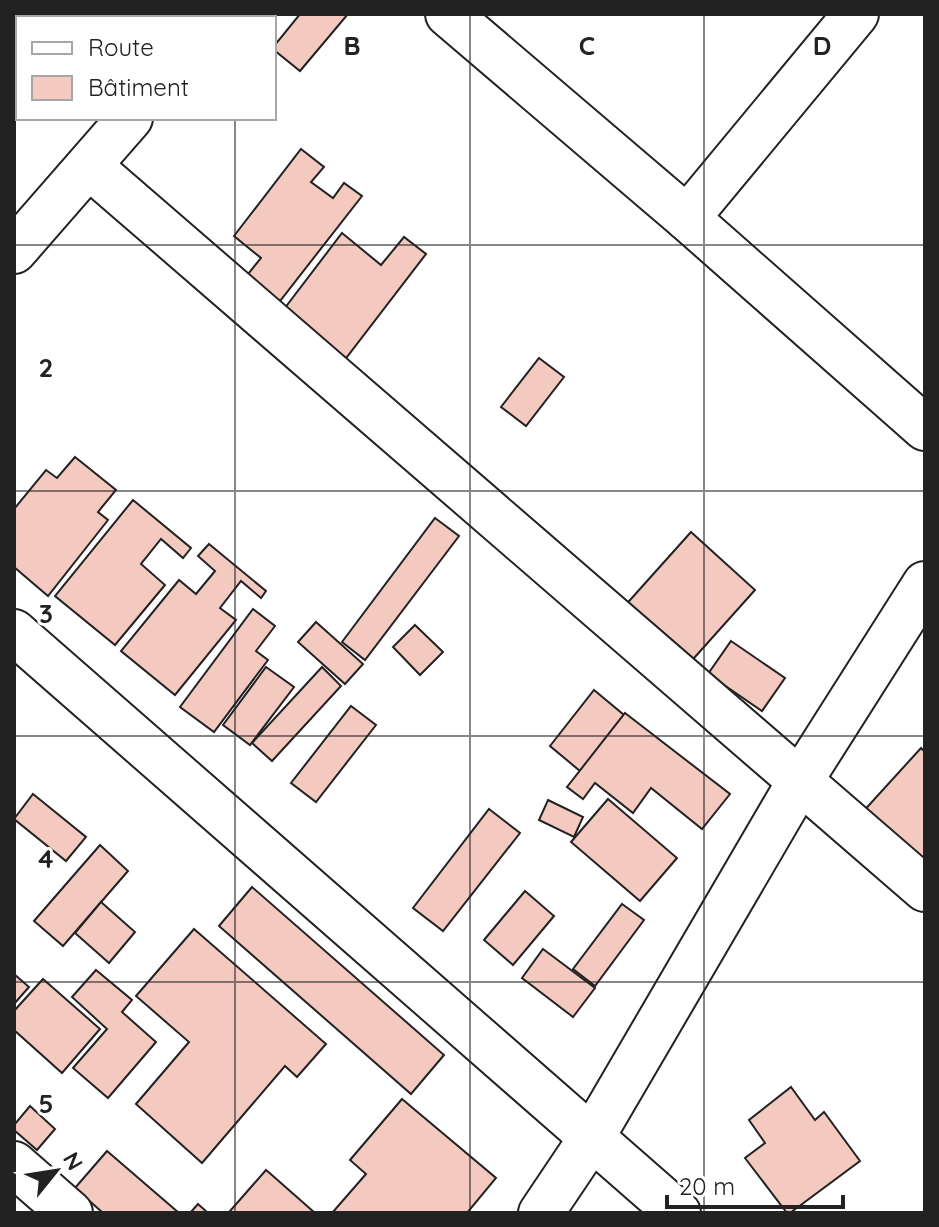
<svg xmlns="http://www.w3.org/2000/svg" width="939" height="1227" font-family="Quicksand,sans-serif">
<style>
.building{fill:#f3c9c0;stroke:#222;stroke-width:2}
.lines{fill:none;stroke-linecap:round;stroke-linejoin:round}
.minor-casing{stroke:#222;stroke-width:48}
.tertiary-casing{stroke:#222;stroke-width:48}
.minor{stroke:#fff;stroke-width:44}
.tertiary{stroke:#fff;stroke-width:44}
.grid{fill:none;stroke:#222;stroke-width:2;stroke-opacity:0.55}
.grid-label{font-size:26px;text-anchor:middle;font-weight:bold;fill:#222;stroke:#fff;stroke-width:6;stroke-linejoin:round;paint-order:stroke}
</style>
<rect width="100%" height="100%" fill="#fff"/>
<!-- building -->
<g class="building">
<polygon points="300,14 348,14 300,71 274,50 274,46"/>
<polygon points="301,149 324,167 311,182 333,198 344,183 362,196 273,310 240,284 261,258 234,236"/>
<polygon points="342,233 381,265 404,237 426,254 340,366 278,317"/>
<polygon points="539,358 564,377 526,426 501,407"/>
<polygon points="75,457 116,490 98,512 108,520 48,596 14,567 14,509 46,470 57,478"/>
<polygon points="133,500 191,548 183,558 161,539 141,564 165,585 115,645 55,596"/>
<polygon points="435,518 459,536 365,660 342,642"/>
<polygon points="691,532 755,590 686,667 622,609"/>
<polygon points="209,544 266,591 261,598 241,581 220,608 236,620 175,695 121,651 179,580 196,594 215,571 198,556"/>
<polygon points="253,609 275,626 256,651 268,660 214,732 180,707"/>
<polygon points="316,622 363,664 345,684 298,642"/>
<polygon points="415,625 443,652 420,675 393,647"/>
<polygon points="731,641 785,678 762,711 708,674"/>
<polygon points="266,667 294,687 250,745 223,725"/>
<polygon points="322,667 341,686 272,761 252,743"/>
<polygon points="594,690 624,715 580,771 550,746"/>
<polygon points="351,706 376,725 316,802 291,783"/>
<polygon points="625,713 730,794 702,829 651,788 633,813 595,783 583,799 567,787"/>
<polygon points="921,748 925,752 925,873 860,815"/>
<polygon points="33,794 86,837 66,861 14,819"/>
<polygon points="608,799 677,858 640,901 571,842"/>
<polygon points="548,800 583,817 574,837 539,820"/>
<polygon points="489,809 520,833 443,931 413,908"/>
<polygon points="100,845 128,871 63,946 34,921"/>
<polygon points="252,887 444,1055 411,1094 219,926"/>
<polygon points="525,891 554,916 513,965 484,940"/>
<polygon points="101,902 135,932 109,963 75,933"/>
<polygon points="622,904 644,920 595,986 573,969"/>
<polygon points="194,929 326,1044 297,1077 285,1066 202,1163 136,1104 189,1042 136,996"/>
<polygon points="543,949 595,988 573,1017 522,978"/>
<polygon points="96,970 132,1000 122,1012 156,1042 108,1098 73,1068 107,1029 72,997"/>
<polygon points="14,974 29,987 14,1004"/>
<polygon points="43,979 100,1029 62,1073 14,1030 14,1011"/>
<polygon points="791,1087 815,1120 824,1112 860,1161 790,1213 787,1213 745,1158 765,1143 749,1120"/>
<polygon points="402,1099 496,1178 467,1213 332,1213 366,1174 350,1160"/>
<polygon points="30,1106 55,1129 37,1150 14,1130 14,1125"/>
<polygon points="107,1151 179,1213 103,1213 75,1188"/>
<polygon points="266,1170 273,1176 315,1213 232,1213 230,1211"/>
<polygon points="198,1204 208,1213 190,1213"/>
</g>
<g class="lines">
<defs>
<g id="minor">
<polyline points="448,14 687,218 925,428"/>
<polyline points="217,18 221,14"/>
<polyline points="89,166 925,889"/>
<polyline points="687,218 856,14"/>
<polyline points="14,251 130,118"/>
<polyline points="14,1164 70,1213"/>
<polyline points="541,1213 592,1137 800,781 925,584"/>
</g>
<polyline id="tertiary" points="14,632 678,1213"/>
</defs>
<!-- minor casing -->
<use href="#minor" class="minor-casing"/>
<!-- tertiary casing -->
<use href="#tertiary" class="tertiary-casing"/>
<!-- minor -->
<use href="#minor" class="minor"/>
<!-- tertiary -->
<use href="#tertiary" class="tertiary"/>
</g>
<!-- grid -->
<path class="grid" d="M235,14V18M470,14V1213M704,14V1213M235,118V1213M14,245H925M14,491H925M14,736H925M14,982H925"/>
<g class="grid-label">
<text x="352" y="55">B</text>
<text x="587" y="55">C</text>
<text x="822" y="55">D</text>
<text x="46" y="377">2</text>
<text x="46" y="623">3</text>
<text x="46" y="868">4</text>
<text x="46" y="1113">5</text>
</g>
<!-- border -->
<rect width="939" height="1227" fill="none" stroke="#222222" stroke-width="32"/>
<!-- legend -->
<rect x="16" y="16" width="260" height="104" fill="#ffffff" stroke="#a7a7a7" stroke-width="2"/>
<rect x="32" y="42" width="40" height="12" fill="#ffffff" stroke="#a7a7a7" stroke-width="2"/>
<text x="88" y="56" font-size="24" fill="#222222">Route</text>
<rect x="32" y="76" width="40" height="24" fill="#f3c9c0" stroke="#a7a7a7" stroke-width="2"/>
<text x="88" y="96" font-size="24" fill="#222222">Bâtiment</text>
<!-- north arrow -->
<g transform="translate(56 1171) rotate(60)" stroke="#ffffff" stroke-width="6" paint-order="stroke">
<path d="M0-6L14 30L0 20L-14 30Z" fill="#222222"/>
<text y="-12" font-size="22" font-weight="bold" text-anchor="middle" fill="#222222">N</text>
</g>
<!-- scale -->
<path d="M667 1195v12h176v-12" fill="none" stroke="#222222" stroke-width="4"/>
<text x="679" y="1195" font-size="24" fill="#222222" stroke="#ffffff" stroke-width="6" paint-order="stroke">20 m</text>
</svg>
